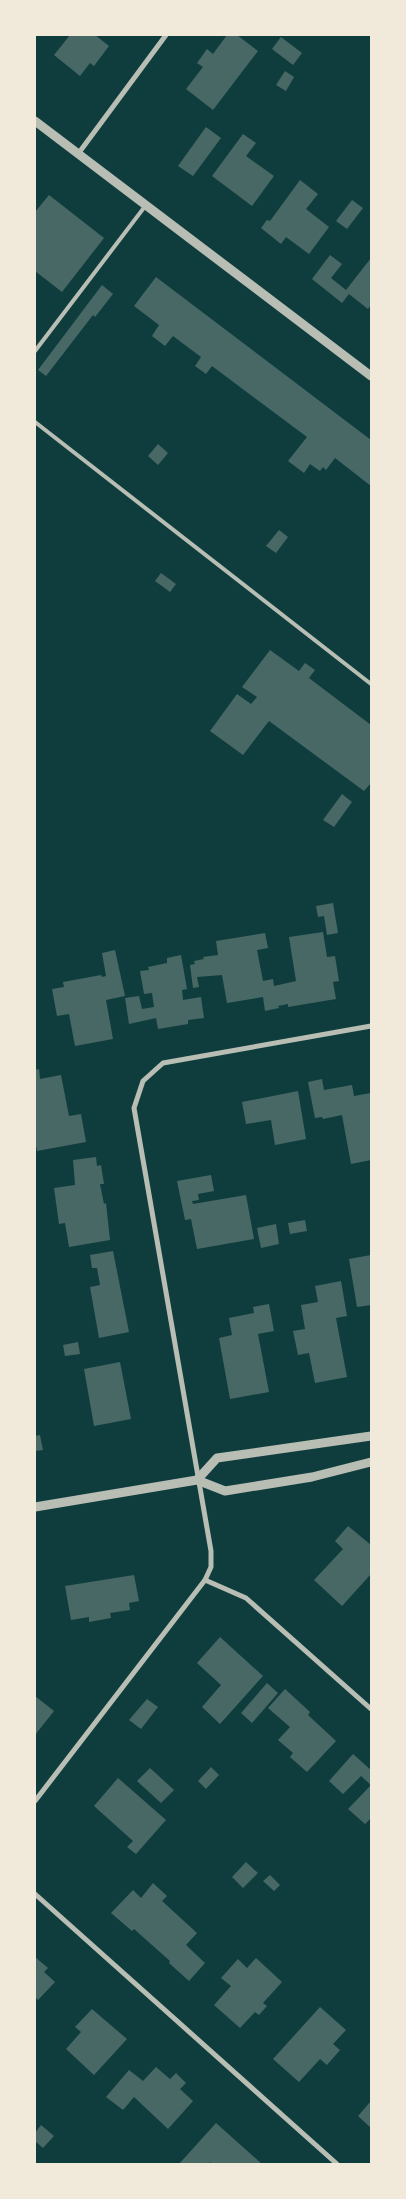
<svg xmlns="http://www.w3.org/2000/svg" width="406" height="2199" font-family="'IBM Plex Sans',sans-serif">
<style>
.building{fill:#486865}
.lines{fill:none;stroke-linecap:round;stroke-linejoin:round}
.service{stroke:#b8beb3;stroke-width:4}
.minor{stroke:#b8beb3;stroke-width:5}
.tertiary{stroke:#b8beb3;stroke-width:9}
</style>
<rect width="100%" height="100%" fill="#0f3d3e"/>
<!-- building -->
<g class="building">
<polygon points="70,35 95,35 109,46 94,66 90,63 80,76 54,55"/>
<polygon points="227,35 237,35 258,51 213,110 186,89 203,67 197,63 207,49 213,54"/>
<polygon points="281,37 302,53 293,65 272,49"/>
<polygon points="285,71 294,77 286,91 276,85"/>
<polygon points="206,127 221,138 193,176 178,166"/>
<polygon points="243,134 256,143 246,156 274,176 252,206 212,176"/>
<polygon points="300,180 318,194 306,209 329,227 309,254 286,237 281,244 261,228 267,220 270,221"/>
<polygon points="49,195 104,238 62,292 35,271 35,212"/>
<polygon points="352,200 363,208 347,229 336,221"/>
<polygon points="330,255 342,264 331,278 346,290 371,258 371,305 368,309 349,294 342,303 312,279"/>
<polygon points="156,277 371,440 371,486 335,458 326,470 323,467 320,471 310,464 304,473 288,461 307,437 212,366 206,374 195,366 201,357 173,336 165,346 152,336 159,325 134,306"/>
<polygon points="102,285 113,294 95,317 93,315 46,376 38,370"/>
<polygon points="158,444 168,453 158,465 148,456"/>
<polygon points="279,530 288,537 276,553 266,546"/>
<polygon points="161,573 176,584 170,592 155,581"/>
<polygon points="270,650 299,671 305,663 315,670 309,678 371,725 371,783 364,791 269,721 243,755 210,731 237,694 251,704 257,697 242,687"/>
<polygon points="342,794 352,802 334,827 323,820"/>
<polygon points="333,903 338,933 327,935 324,916 318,917 316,906"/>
<polygon points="323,932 327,957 335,956 339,981 333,982 336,999 288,1007 288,1004 278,1006 279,1008 265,1011 263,997 227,1003 222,975 197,977 199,987 193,988 190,965 195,964 194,961 204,959 203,957 218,955 216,941 265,933 268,948 257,950 263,981 273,979 274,986 296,981 289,937"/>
<polygon points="115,950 125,996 106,1000 113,1039 75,1046 69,1014 57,1016 52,989 64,987 63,982 101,975 102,977 106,976 102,953"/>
<polygon points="181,955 187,989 182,990 183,1000 201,997 204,1018 188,1020 188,1024 158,1029 156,1018 129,1024 125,998 139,996 142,1009 154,1007 152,993 144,994 140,971 149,970 148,967 167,963 167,958"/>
<polygon points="39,1069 40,1079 61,1075 69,1116 81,1114 86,1142 37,1151 35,1140 35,1070"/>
<polygon points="322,1079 324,1090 352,1085 354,1096 371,1093 371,1160 351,1164 342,1115 323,1119 322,1117 315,1118 308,1082"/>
<polygon points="298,1091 306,1139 275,1145 271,1120 246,1124 242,1102"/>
<polygon points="96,1157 97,1166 101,1165 104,1184 100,1184 104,1204 106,1203 110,1240 69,1247 65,1223 59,1224 54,1188 75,1185 73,1160"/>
<polygon points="211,1175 214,1191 198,1194 199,1200 192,1201 193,1204 246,1195 254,1239 197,1249 191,1219 185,1220 177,1181"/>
<polygon points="305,1220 307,1231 290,1234 288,1223"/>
<polygon points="276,1224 279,1244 261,1248 257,1228"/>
<polygon points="113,1251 129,1332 99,1338 90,1287 100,1285 97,1268 92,1268 90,1255"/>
<polygon points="371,1255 371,1305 357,1307 349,1259"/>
<polygon points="341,1281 347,1316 336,1318 347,1377 315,1383 309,1353 298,1355 293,1331 305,1329 301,1305 318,1302 315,1286"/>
<polygon points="269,1304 274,1331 258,1334 269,1392 230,1399 219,1338 232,1335 229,1318 254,1313 253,1307"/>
<polygon points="78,1342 80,1354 65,1356 63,1345"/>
<polygon points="120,1362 131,1419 94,1426 84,1369"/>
<polygon points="40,1435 43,1450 35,1451 35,1436"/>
<polygon points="348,1526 371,1545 371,1574 342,1606 314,1580 343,1549 335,1541"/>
<polygon points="134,1575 139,1601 129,1603 130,1610 110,1613 111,1618 89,1622 89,1617 71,1620 65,1586"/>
<polygon points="220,1637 263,1676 220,1724 202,1707 221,1685 197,1663"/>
<polygon points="267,1683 278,1693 252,1723 241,1713"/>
<polygon points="285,1689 310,1712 308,1715 336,1741 307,1772 290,1757 293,1753 278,1740 290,1727 268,1708"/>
<polygon points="35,1696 54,1711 35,1735"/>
<polygon points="147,1699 158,1707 141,1729 129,1720"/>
<polygon points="353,1754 371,1770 371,1818 365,1824 348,1809 371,1785 361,1776 343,1794 329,1781"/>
<polygon points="211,1767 219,1775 206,1789 198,1781"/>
<polygon points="150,1768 174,1790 161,1803 137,1781"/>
<polygon points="118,1778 166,1820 136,1854 127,1847 133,1841 94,1806"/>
<polygon points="246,1862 258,1873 243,1888 232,1877"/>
<polygon points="270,1875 280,1885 274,1891 263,1881"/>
<polygon points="153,1883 167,1896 162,1901 197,1933 186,1945 205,1963 189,1981 169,1963 170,1961 134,1929 132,1931 111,1913 133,1890 141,1898"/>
<polygon points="35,1957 48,1968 44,1972 55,1982 38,2000 35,1997"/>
<polygon points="256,1958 282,1982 263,2003 267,2006 259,2015 255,2012 240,2028 214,2005 231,1986 221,1978 238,1959 247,1968"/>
<polygon points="320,2007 346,2030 333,2044 340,2050 327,2065 320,2059 299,2082 273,2059"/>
<polygon points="92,2009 127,2039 94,2075 66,2049 81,2032 75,2027"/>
<polygon points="156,2067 170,2079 176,2073 186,2083 180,2089 193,2101 168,2129 134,2097 123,2110 106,2097 129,2070 143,2081"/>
<polygon points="371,2101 371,2128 358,2116"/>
<polygon points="216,2123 262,2164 212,2164 210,2162 209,2164 179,2164"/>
<polygon points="41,2125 54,2136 43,2148 35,2141 35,2133"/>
</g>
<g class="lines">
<!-- service -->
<g class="service">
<polyline points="35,351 146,205"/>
<polyline points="35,422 371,684"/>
</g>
<!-- minor -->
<g class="minor">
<polyline points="78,154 166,35"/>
<polyline points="205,1580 246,1598 371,1709"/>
<polyline points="35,1801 205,1580 211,1567 211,1551 134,1108 143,1081 163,1063 371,1026"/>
<polyline points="35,1894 337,2164"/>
</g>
<!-- tertiary -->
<g class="tertiary">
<polyline points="35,121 371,376"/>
<polyline points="197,1480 217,1458 371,1436"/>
<polyline points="35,1507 197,1480 225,1491 312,1477 371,1462"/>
</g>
</g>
<!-- border -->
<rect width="406" height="2199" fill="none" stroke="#f1e9da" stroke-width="72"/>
</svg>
